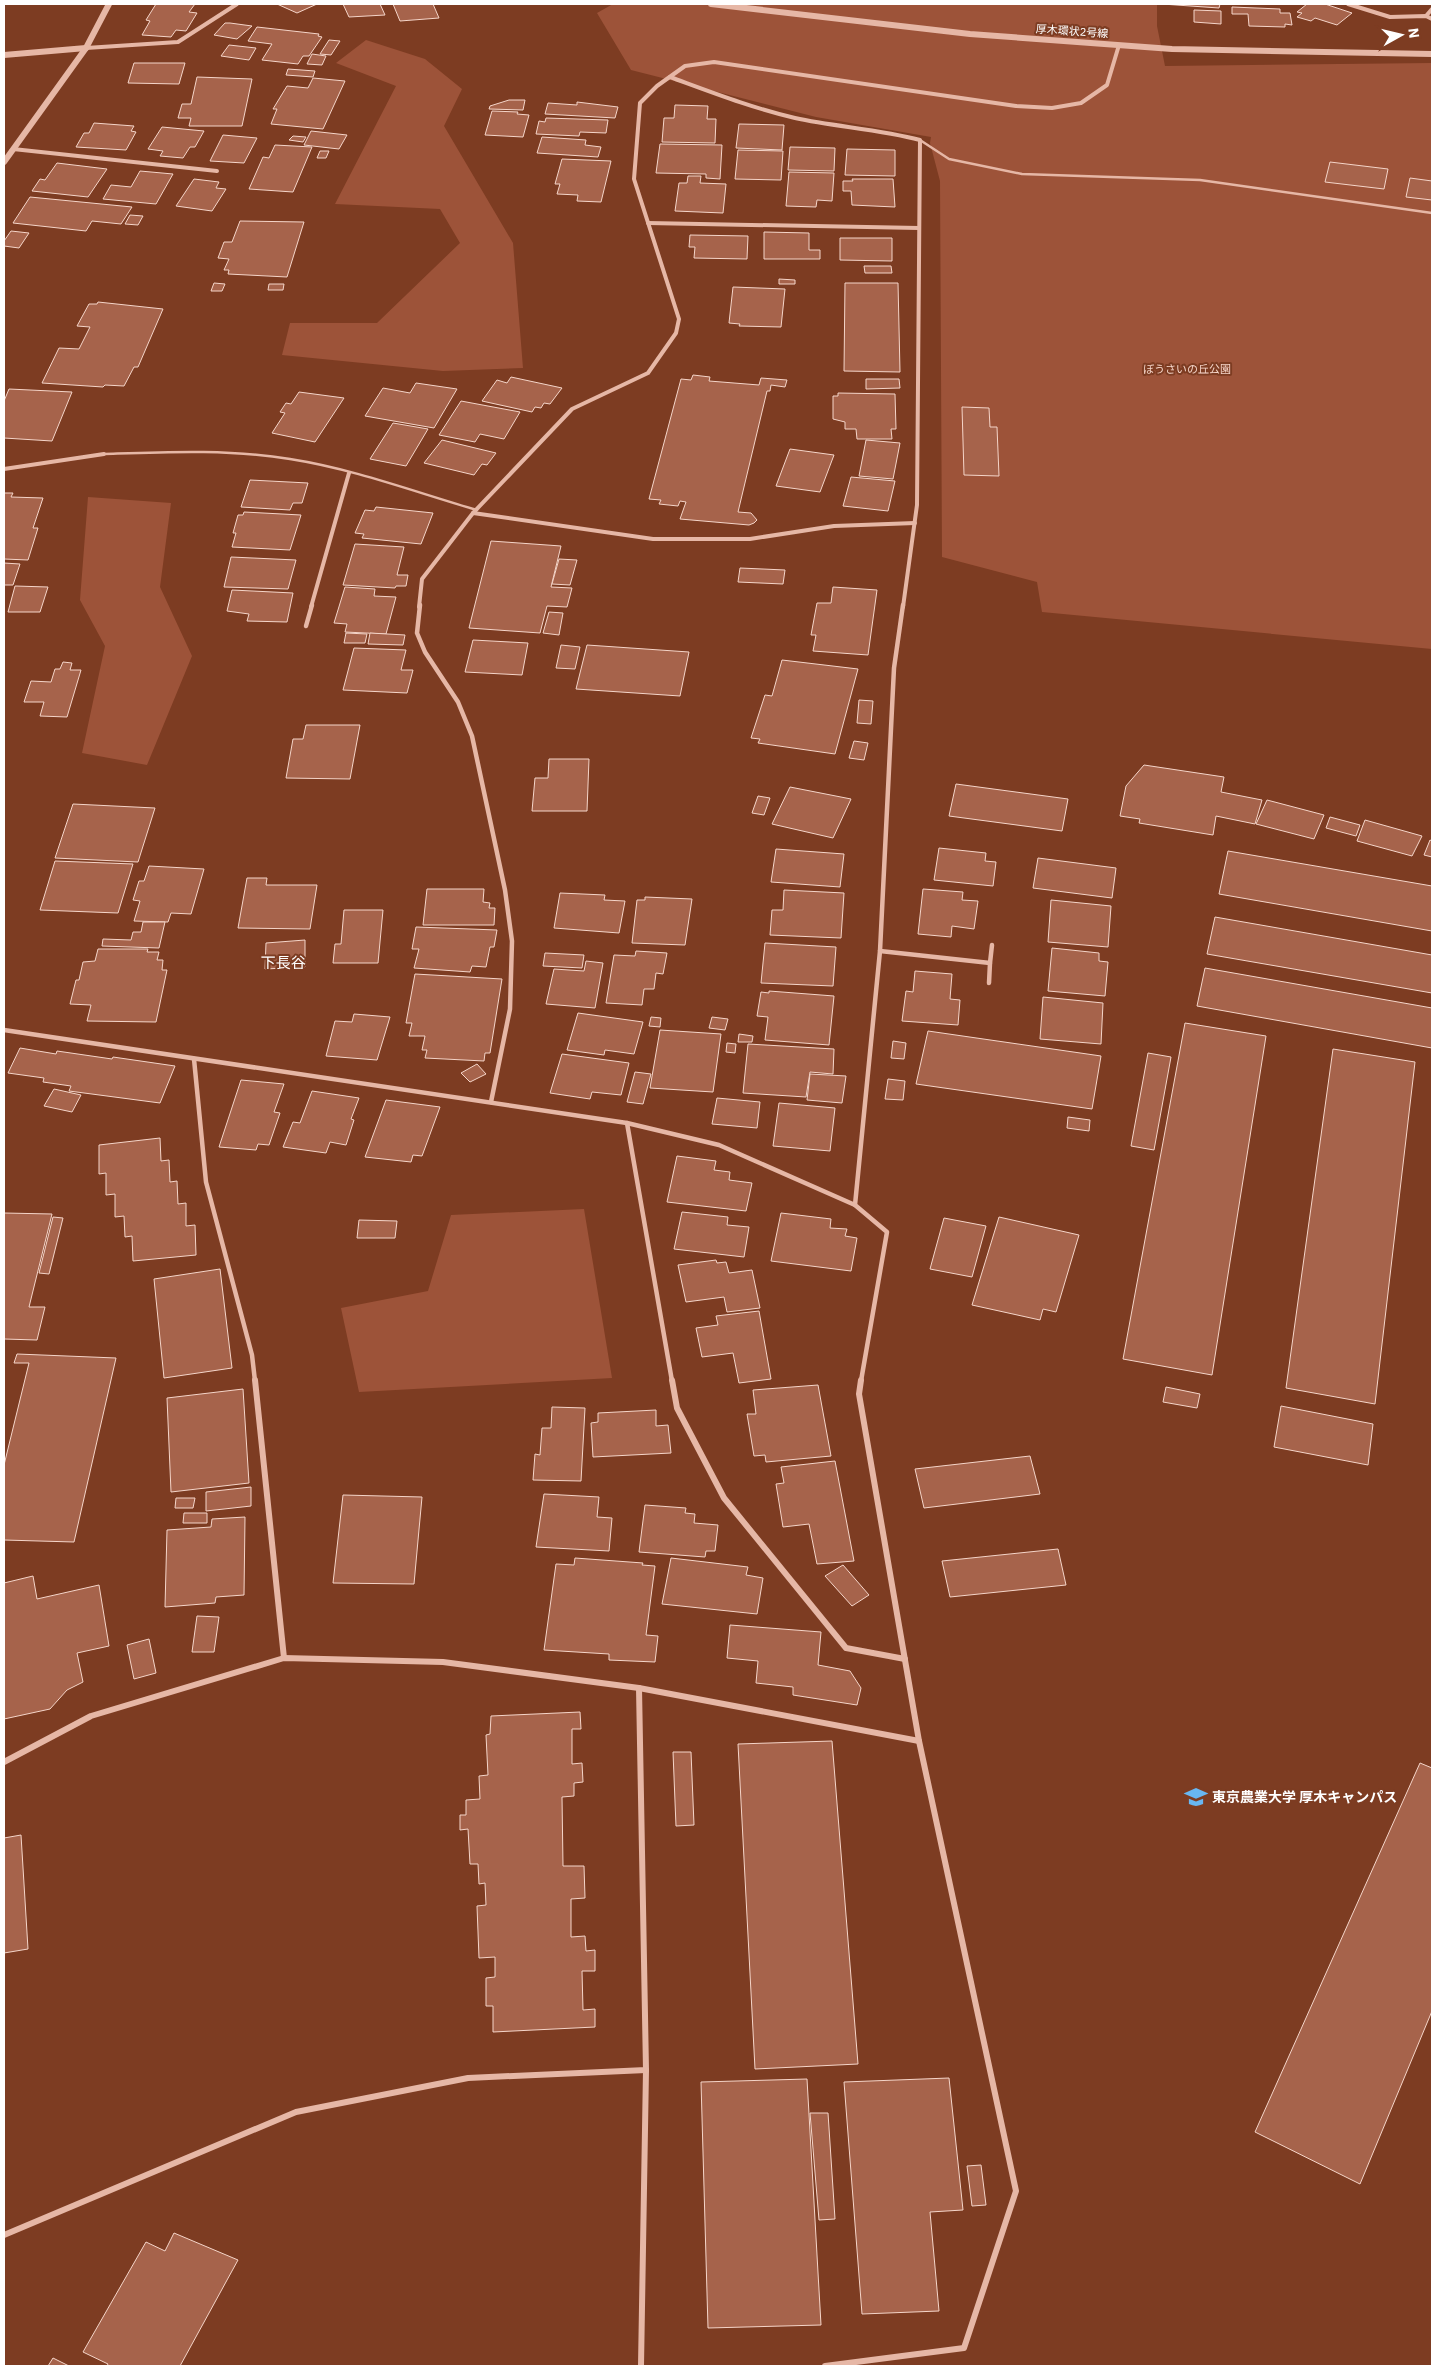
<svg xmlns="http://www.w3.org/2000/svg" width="1436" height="2370" font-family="'IBM Plex Sans','Noto Sans JP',sans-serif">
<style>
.green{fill:#9d5339}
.building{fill:#a6634b;stroke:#f5d5c9}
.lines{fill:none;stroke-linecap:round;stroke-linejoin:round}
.service{stroke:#e6b7a6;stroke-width:2.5}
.minor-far2{stroke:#e6b7a6;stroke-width:4}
.minor-far1{stroke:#e6b7a6;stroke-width:4.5}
.minor{stroke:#e6b7a6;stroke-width:6}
.tertiary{stroke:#e6b7a6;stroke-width:6}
.labels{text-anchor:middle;stroke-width:4;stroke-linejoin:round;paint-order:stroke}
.far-street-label{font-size:11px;fill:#fff;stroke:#7d3c22}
.far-park-label{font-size:11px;fill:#f5d5c9;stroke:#7d3c22}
.poi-label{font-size:14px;font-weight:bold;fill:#fff;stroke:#7d3c22;text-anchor:start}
.neighbourhood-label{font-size:15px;fill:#fff;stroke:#7d3c22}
</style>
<rect width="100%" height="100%" fill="#7d3c22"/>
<!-- green -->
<g class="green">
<polygon points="613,4 1157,4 1157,26 1165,66 1432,63 1432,649 1042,612 1037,582 942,557 940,181 930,143 931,137 816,117 631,70 597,13"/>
<polygon points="366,40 425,59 462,89 444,126 513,243 523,368 443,371 282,355 290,323 377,323 460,243 440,209 335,204 396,86 336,63"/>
<polygon points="88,497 171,503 160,587 192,656 147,765 82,753 105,646 80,600"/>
<polygon points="584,1209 612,1378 359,1392 341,1308 428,1291 451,1215"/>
</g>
<!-- building -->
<g class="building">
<polygon points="156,4 195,4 189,12 197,13 186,31 176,30 171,37 142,35 150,21 146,20"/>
<polygon points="277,4 317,4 297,13"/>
<polygon points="343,4 380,4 385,15 349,17"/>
<polygon points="393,4 433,4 439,18 400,21"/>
<polygon points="1162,4 1220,4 1219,8"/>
<polygon points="1307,4 1325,4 1352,13 1337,25 1315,18 1311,21 1297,17 1302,13 1297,12"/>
<polygon points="1232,7 1280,9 1280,13 1290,13 1292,25 1285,24 1285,27 1249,26 1248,14 1232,14"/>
<polygon points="1194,10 1221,11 1221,24 1194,22"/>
<polygon points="225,23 230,23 252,26 237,39 214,35"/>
<polygon points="257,27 319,34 318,36 322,37 309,56 303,56 298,64 262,60 272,44 248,41"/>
<polygon points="329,40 340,41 331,55 320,54"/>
<polygon points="229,45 256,48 249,60 221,56"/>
<polygon points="312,54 326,56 322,65 307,64"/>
<polygon points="134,63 185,63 179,84 128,83"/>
<polygon points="288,69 315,71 313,77 286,75"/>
<polygon points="197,77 252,79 242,126 189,126 191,118 178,118 182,104 191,104"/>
<polygon points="313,78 345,81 323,129 271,124 277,109 273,109 287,86 308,88"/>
<polygon points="509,100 525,100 523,110 489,109 490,106"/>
<polygon points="577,102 618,107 615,118 545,114 548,103 577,105"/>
<polygon points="675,105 708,106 707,119 716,119 715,143 662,142 664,118 674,118"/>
<polygon points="492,111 518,112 517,114 529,115 523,137 485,135"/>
<polygon points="546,118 608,120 606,133 580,132 579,136 536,134 539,121 545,122"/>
<polygon points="94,123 134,126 131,131 136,132 126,150 76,147 84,133 89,133"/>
<polygon points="739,124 784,125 782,150 736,148"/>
<polygon points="162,127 204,131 195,147 190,147 183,158 160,156 163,151 148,149"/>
<polygon points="311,131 347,135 339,149 304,145"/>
<polygon points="223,135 257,138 244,163 210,161"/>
<polygon points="293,136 306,137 303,142 289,140"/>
<polygon points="542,137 586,140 585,145 601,147 598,157 537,153"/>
<polygon points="660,144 722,145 720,179 706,178 706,174 656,173"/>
<polygon points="275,145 312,147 293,192 249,189 263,157 269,158"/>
<polygon points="790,147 835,148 834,171 788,170"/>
<polygon points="847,149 895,150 895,176 845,175"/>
<polygon points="738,150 783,151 781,180 735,179"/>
<polygon points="320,151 329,151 326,158 317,158"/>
<polygon points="562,159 611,161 601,202 577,201 578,195 557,194 560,184 555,184"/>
<polygon points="1330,162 1388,169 1384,189 1325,182"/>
<polygon points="57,163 107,169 88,197 32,191 40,179 45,180"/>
<polygon points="140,171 173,174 156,204 103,199 111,185 131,187"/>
<polygon points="789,172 834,173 832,201 817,200 816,207 786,206"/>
<polygon points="688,176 701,176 700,183 726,184 723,213 675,211 679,183 687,183"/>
<polygon points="1410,178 1432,181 1432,200 1406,197"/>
<polygon points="194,179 219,182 216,188 226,189 212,211 176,206"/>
<polygon points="852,179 893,179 895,207 852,205 851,191 843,191 843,181 853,181"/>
<polygon points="30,197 132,207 121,224 92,221 86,231 13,223"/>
<polygon points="130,215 143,216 138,225 125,224"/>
<polygon points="240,221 304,222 287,277 228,274 229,270 224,270 229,259 218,258 224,242 232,242"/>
<polygon points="11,231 29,233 19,248 4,246 4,241"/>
<polygon points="764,232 809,233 809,250 820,250 820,259 764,259"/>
<polygon points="690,235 748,236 747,259 694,258 695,247 689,247"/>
<polygon points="840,238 892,238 892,261 840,260"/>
<polygon points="864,266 891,266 892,273 865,273"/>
<polygon points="779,279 795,280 795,284 779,284"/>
<polygon points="214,283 225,284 222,291 211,291"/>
<polygon points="845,283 898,283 900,372 844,371"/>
<polygon points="269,284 284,284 283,290 268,290"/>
<polygon points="733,287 785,289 781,327 739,326 740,324 729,323"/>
<polygon points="98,302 163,309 138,367 134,367 124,386 105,385 103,387 42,383 59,348 79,349 90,327 77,326 89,304 97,304"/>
<polygon points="693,375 710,377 709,381 759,385 761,378 787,380 785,387 771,385 770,391 767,391 738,512 751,513 757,520 754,523 749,525 680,519 686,502 680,501 678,506 659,504 661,500 649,499 681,379 691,380"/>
<polygon points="511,377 562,388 550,404 544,403 541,408 535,407 532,412 482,401 497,380 507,383"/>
<polygon points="866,379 899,379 900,388 866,389"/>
<polygon points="416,383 457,389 434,428 365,416 383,388 410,393"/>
<polygon points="9,389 72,392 52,441 4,438 4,401"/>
<polygon points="299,392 344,398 315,442 272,433 285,413 280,412 286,403 291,404"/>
<polygon points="838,393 895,394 896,429 891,429 892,439 857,439 856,429 845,429 845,422 833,419 833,396 838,396"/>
<polygon points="461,401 520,412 504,439 480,434 475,442 439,435"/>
<polygon points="962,407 989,408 990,427 997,427 999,476 964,475"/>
<polygon points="393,423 428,429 406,466 370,459"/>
<polygon points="442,440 496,453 487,465 482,464 474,475 424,463"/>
<polygon points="866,440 900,443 893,479 859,476"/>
<polygon points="790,449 834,455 820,492 776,486"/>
<polygon points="851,477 895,481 888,511 843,506"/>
<polygon points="250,480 308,483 302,503 293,503 290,510 241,507"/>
<polygon points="4,493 13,493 11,497 43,498 33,528 38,528 28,560 4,559"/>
<polygon points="376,507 433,513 421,544 362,538 364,534 355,533 365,510 374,511"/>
<polygon points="244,512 301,515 290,550 232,547 236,533 233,533 238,515 243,515"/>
<polygon points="491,541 561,546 551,587 572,588 567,607 547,606 540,633 469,628"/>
<polygon points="355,544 404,547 397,575 408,575 406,586 396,586 395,588 343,585"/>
<polygon points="231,557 296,560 288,589 224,587"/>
<polygon points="559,559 577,560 570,585 552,584"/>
<polygon points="4,563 20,564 13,585 4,585"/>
<polygon points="740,568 785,570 783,584 738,582"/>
<polygon points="15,586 48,587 40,612 8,612"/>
<polygon points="345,587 375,589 374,596 396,597 386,634 345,632 347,624 334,623"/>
<polygon points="833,587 877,590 868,655 813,651 816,635 811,635 817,603 831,603"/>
<polygon points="232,590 293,593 287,622 247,621 249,614 227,611"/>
<polygon points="549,612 563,613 559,635 543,633"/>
<polygon points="346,633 367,634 365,643 344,643"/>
<polygon points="370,633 405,635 403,645 368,644"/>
<polygon points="473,640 528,643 522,675 465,672"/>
<polygon points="561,645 580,647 575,669 556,668"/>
<polygon points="587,645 689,652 680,696 576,689"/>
<polygon points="354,648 406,650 401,670 413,670 407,693 343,690"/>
<polygon points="782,660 858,669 835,754 758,743 760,739 751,738 765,695 772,696"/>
<polygon points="63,662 72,663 70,670 81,670 67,717 40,716 44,702 24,702 31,681 51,682 55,669 60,669"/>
<polygon points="859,700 873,701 871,724 857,723"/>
<polygon points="306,725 360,725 350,779 286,778 293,739 303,739"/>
<polygon points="854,741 868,743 864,760 849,758"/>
<polygon points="549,759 589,759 587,811 532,811 535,778 548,778"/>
<polygon points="1144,765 1224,777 1221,792 1262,800 1255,824 1216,816 1213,835 1139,823 1140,819 1120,816 1126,786"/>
<polygon points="956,784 1068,799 1062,831 949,816"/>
<polygon points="790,787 851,799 833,838 772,824"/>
<polygon points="758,796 770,798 764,815 752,813"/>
<polygon points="1267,800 1324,815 1314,839 1256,824"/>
<polygon points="73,804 155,808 138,862 55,858"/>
<polygon points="1330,817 1360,825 1356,836 1326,828"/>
<polygon points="1365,820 1422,836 1412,856 1357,841"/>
<polygon points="1430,840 1432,841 1432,857 1424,855"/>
<polygon points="939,848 986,853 985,861 996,862 993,886 934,880"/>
<polygon points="776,849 844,854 840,887 771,882"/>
<polygon points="1228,851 1432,886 1432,931 1219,894"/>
<polygon points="1038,858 1116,868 1112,898 1033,888"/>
<polygon points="55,861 133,864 118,913 40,910"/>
<polygon points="149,866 204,869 191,914 171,913 168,922 134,921 140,901 133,900 139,881 144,881"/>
<polygon points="247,878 267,878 266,885 317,885 310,929 238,928"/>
<polygon points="427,889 484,889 483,902 490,903 489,908 495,908 494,925 423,925"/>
<polygon points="923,889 963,892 962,900 978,901 974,929 952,926 951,937 918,934"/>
<polygon points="784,890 844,893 841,938 770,935 772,910 783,910"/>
<polygon points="560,893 605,895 604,900 625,901 619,933 554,928"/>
<polygon points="645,897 692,899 685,945 632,943 637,900 645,900"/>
<polygon points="1051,900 1111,906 1108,947 1048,942"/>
<polygon points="344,910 383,910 378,963 333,963 335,944 341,944"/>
<polygon points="1215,917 1432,955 1432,993 1207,954"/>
<polygon points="143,922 165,922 159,948 102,946 103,939 131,940 133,932 141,932"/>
<polygon points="416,927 497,930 494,947 490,947 486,967 472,966 470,972 414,968 419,949 412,949"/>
<polygon points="305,940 305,967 265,969 266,943"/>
<polygon points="765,943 836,947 833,986 761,983"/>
<polygon points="1052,948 1099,953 1099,961 1108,962 1105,996 1048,991"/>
<polygon points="98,949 148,949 147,952 159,952 157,960 163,960 162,970 167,970 156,1022 87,1021 91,1005 70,1004 76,980 79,980 83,962 95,961"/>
<polygon points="636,951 667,953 663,974 656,973 654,989 644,989 642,1005 606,1003 614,955 635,956"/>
<polygon points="545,953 584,955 582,968 543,966"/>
<polygon points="586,961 603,963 595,1008 546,1004 554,969 584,971"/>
<polygon points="1205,968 1432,1008 1432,1048 1197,1006"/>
<polygon points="915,971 952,974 950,999 960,1000 958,1025 902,1021 906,991 913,992"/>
<polygon points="415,974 502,979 490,1053 485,1053 484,1061 425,1058 427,1050 422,1050 425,1036 409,1036 412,1023 406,1023"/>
<polygon points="769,991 834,996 829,1045 765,1040 768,1017 757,1016 761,992 769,993"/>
<polygon points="1043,997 1103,1003 1101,1044 1040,1039"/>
<polygon points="578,1013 643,1022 634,1054 605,1050 604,1055 567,1050"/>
<polygon points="354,1014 390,1017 377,1060 326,1056 335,1021 352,1022"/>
<polygon points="651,1017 661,1018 660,1027 649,1026"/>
<polygon points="712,1017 728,1019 725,1030 709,1028"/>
<polygon points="1185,1023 1266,1036 1212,1375 1123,1359"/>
<polygon points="660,1030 721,1034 713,1092 650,1088"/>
<polygon points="928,1031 1101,1056 1092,1109 916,1084"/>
<polygon points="739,1034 753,1036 752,1042 738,1042"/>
<polygon points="893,1041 906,1043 904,1059 891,1058"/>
<polygon points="727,1043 736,1044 735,1053 726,1052"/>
<polygon points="748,1044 834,1049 833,1074 810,1072 806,1097 743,1093"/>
<polygon points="20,1048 56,1054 57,1051 112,1059 113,1057 175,1066 160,1103 69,1091 71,1086 43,1082 44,1078 8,1073"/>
<polygon points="1333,1049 1415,1062 1375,1404 1286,1388"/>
<polygon points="1148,1053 1171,1057 1154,1150 1131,1146"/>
<polygon points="562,1054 629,1063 621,1095 592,1092 590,1099 550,1093"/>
<polygon points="477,1064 486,1074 470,1082 461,1073"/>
<polygon points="635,1072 651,1074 643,1104 627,1102"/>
<polygon points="810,1074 846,1076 842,1103 807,1100"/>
<polygon points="888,1079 905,1081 903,1100 885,1099"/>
<polygon points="241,1080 284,1084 274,1112 280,1113 269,1145 258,1144 256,1150 219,1147"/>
<polygon points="54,1089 81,1095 72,1112 44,1106"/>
<polygon points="312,1091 359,1098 351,1119 354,1120 346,1145 330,1142 326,1153 283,1147 293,1122 300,1123"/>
<polygon points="717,1098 760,1102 757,1128 712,1124"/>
<polygon points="386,1100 440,1107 422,1156 413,1155 411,1162 365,1157"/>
<polygon points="779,1103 835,1108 830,1151 773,1146"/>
<polygon points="1068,1117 1090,1120 1089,1131 1067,1128"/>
<polygon points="160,1138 161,1161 169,1160 170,1182 177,1181 178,1204 186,1203 186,1226 195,1225 196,1255 133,1261 132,1236 125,1237 124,1216 115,1217 115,1194 106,1195 106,1173 99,1174 99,1145"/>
<polygon points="677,1156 716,1161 714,1170 730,1172 729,1180 752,1183 746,1211 667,1202"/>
<polygon points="682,1212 728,1217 727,1225 749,1227 744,1257 674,1249"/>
<polygon points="4,1213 52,1214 29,1307 45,1307 37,1340 4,1339"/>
<polygon points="781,1213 831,1219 830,1228 847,1229 845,1236 857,1238 851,1271 771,1261"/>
<polygon points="53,1217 63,1218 49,1274 39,1273"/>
<polygon points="999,1217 1079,1235 1056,1312 1043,1309 1040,1320 972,1305"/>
<polygon points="944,1218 986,1226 972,1277 930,1269"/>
<polygon points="359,1220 397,1221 395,1238 357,1238"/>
<polygon points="716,1260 717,1263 726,1262 729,1273 752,1270 760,1308 727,1312 724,1297 686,1302 678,1265"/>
<polygon points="220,1269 232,1368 164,1378 154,1279"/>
<polygon points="759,1311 771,1379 739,1383 733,1353 702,1357 696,1328 718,1325 716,1316"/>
<polygon points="17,1354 116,1358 74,1542 4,1540 4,1465 29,1363 14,1363"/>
<polygon points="818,1385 831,1456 766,1462 765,1455 754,1456 747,1414 756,1414 753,1390"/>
<polygon points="1166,1387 1200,1394 1197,1408 1163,1402"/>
<polygon points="243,1389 249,1483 171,1492 167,1398"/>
<polygon points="1281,1406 1373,1424 1368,1465 1274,1447"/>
<polygon points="552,1407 585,1408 581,1481 533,1480 535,1454 540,1455 542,1428 551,1428"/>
<polygon points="656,1410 656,1426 668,1425 671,1453 593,1457 591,1423 598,1422 598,1413"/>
<polygon points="1030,1456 1040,1494 924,1508 915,1469"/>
<polygon points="835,1461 854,1561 817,1564 809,1524 783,1527 776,1484 784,1483 781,1467"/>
<polygon points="251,1487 251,1506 206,1511 206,1492"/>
<polygon points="544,1494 599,1497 597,1517 612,1518 609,1551 536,1547"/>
<polygon points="343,1495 422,1497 414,1584 333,1583"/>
<polygon points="176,1498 195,1498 193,1508 175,1508"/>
<polygon points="645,1505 686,1508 685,1513 695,1514 694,1523 718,1525 715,1551 706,1551 705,1557 639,1552"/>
<polygon points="184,1513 207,1513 207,1523 183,1523"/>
<polygon points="245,1517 244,1595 216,1597 215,1603 165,1607 167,1530 211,1527 212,1519"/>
<polygon points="1058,1549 1066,1585 950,1597 942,1561"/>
<polygon points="575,1558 643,1563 642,1565 655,1566 646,1635 658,1636 655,1662 609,1660 609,1654 544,1650 556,1564 574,1565"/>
<polygon points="671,1558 748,1567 746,1575 763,1578 757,1614 662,1604"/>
<polygon points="843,1565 869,1595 852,1606 825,1576"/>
<polygon points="33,1576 37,1599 99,1585 109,1646 77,1653 83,1682 67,1690 50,1709 4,1719 4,1583"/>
<polygon points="197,1616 219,1617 214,1652 192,1652"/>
<polygon points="730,1625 821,1632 818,1665 850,1671 861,1688 857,1705 793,1695 793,1687 756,1683 758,1661 727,1658"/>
<polygon points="149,1639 156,1673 134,1679 127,1645"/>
<polygon points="580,1712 581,1729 572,1729 572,1764 582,1763 583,1782 574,1783 574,1796 562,1797 563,1866 584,1866 585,1898 571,1899 571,1937 585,1936 586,1951 595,1950 595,1971 582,1971 583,2010 595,2009 595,2027 493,2032 493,2006 486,2006 486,1978 495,1977 495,1957 479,1958 477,1906 486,1905 485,1883 479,1884 478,1864 470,1864 468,1829 460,1830 460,1815 466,1815 466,1800 480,1799 479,1776 488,1775 486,1735 490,1734 491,1716"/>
<polygon points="832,1741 858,2064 755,2069 738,1744"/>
<polygon points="673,1752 691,1752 694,1825 676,1826"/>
<polygon points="1420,1763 1432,1768 1432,2011 1360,2184 1255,2132"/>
<polygon points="21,1835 28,1949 4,1953 4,1838"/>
<polygon points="949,2078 963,2210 930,2212 939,2311 862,2314 844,2082"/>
<polygon points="807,2079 821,2325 708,2328 701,2082"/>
<polygon points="810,2113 828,2113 835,2219 819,2220"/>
<polygon points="981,2165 986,2205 972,2206 967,2166"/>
<polygon points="174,2233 238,2260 180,2366 107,2366 108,2364 83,2352 146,2242 165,2251"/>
<polygon points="53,2358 69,2366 48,2366"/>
</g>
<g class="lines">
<!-- service -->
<g class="service">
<polyline points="920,140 949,159 1022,174 1200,180 1432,213"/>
<path d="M104,454C166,452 228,449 290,459C354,469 415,492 477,510"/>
</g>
<!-- minor-far2 -->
<g class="minor-far2">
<polyline points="1348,4 1390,17 1426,16 1432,19"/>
<polyline points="1426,16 1432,9"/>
<polyline points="86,48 178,42 237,4"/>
<path d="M670,77C711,92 752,108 795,118C836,127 879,129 920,140L917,505L903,607"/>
<polyline points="13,149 217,171"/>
<polyline points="648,223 919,228"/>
<polyline points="4,469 104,454"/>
<polyline points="473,513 653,539 750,539 834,526 915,523"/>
<polyline points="311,607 349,473"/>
<polyline points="419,607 422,579 473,513 572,409 648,373 676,333 679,319 634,179 640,103 657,86 685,66 714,62 1016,106 1052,108 1081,103 1107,85 1119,45"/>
</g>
<!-- minor-far1 -->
<g class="minor-far1">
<polyline points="420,605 417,633 425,652 458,702 472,736 505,890 512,941 510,1009 491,1102"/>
<polyline points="306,626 312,605"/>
<polyline points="880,951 990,963 992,945"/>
<polyline points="989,983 990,963"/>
<polyline points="4,1030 627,1123 719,1145 855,1205"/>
<polyline points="194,1059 206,1182 252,1355 255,1381"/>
<polyline points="627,1123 672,1381"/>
<polyline points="861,1381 887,1232 855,1205 880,951 894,668 903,605"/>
</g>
<!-- minor -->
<g class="minor">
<polyline points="255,1380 284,1658"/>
<polyline points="672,1380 677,1408 724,1498 846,1648 905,1659"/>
<polyline points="4,1762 91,1716 284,1658 443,1662 639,1688 919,1741"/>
<polyline points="4,2235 296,2112 468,2078 646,2070 639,1688"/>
<polyline points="641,2366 646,2070"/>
<polyline points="825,2366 964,2348 1016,2191 919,1741 859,1394 861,1380"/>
</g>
<!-- tertiary -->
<g class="tertiary">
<polyline points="711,4 970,34 1172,49 1432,54"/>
<polyline points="4,55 86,48"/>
<polyline points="4,162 86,48 109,4"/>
</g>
</g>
<!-- icons -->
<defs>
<symbol id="university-bare" viewBox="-9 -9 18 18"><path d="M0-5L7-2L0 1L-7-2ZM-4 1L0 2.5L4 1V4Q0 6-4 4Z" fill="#68b7f2" stroke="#7d3c22" stroke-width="2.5" paint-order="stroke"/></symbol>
</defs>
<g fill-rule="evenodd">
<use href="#university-bare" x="1180" y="1781" width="32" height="32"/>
</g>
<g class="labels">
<!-- far-street labels -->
<g class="far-street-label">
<text transform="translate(1072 31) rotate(4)" y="4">厚木環状2号線</text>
</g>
<!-- far-park labels -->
<g class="far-park-label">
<text x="1187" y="373">ぼうさいの丘公園</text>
</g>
<!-- poi labels -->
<g class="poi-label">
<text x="1212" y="1802">東京農業大学 厚木キャンパス</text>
</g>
<!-- neighbourhood labels -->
<g class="neighbourhood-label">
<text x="283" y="968">下長谷</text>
</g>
</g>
<!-- border -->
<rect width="1436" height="2370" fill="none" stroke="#ffffff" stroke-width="10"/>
<!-- north arrow -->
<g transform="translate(1401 35) rotate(82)" stroke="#7d3c22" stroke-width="4" paint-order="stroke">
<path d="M0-4L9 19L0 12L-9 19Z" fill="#ffffff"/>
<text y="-8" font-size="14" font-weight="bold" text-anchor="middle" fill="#ffffff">N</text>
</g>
</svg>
